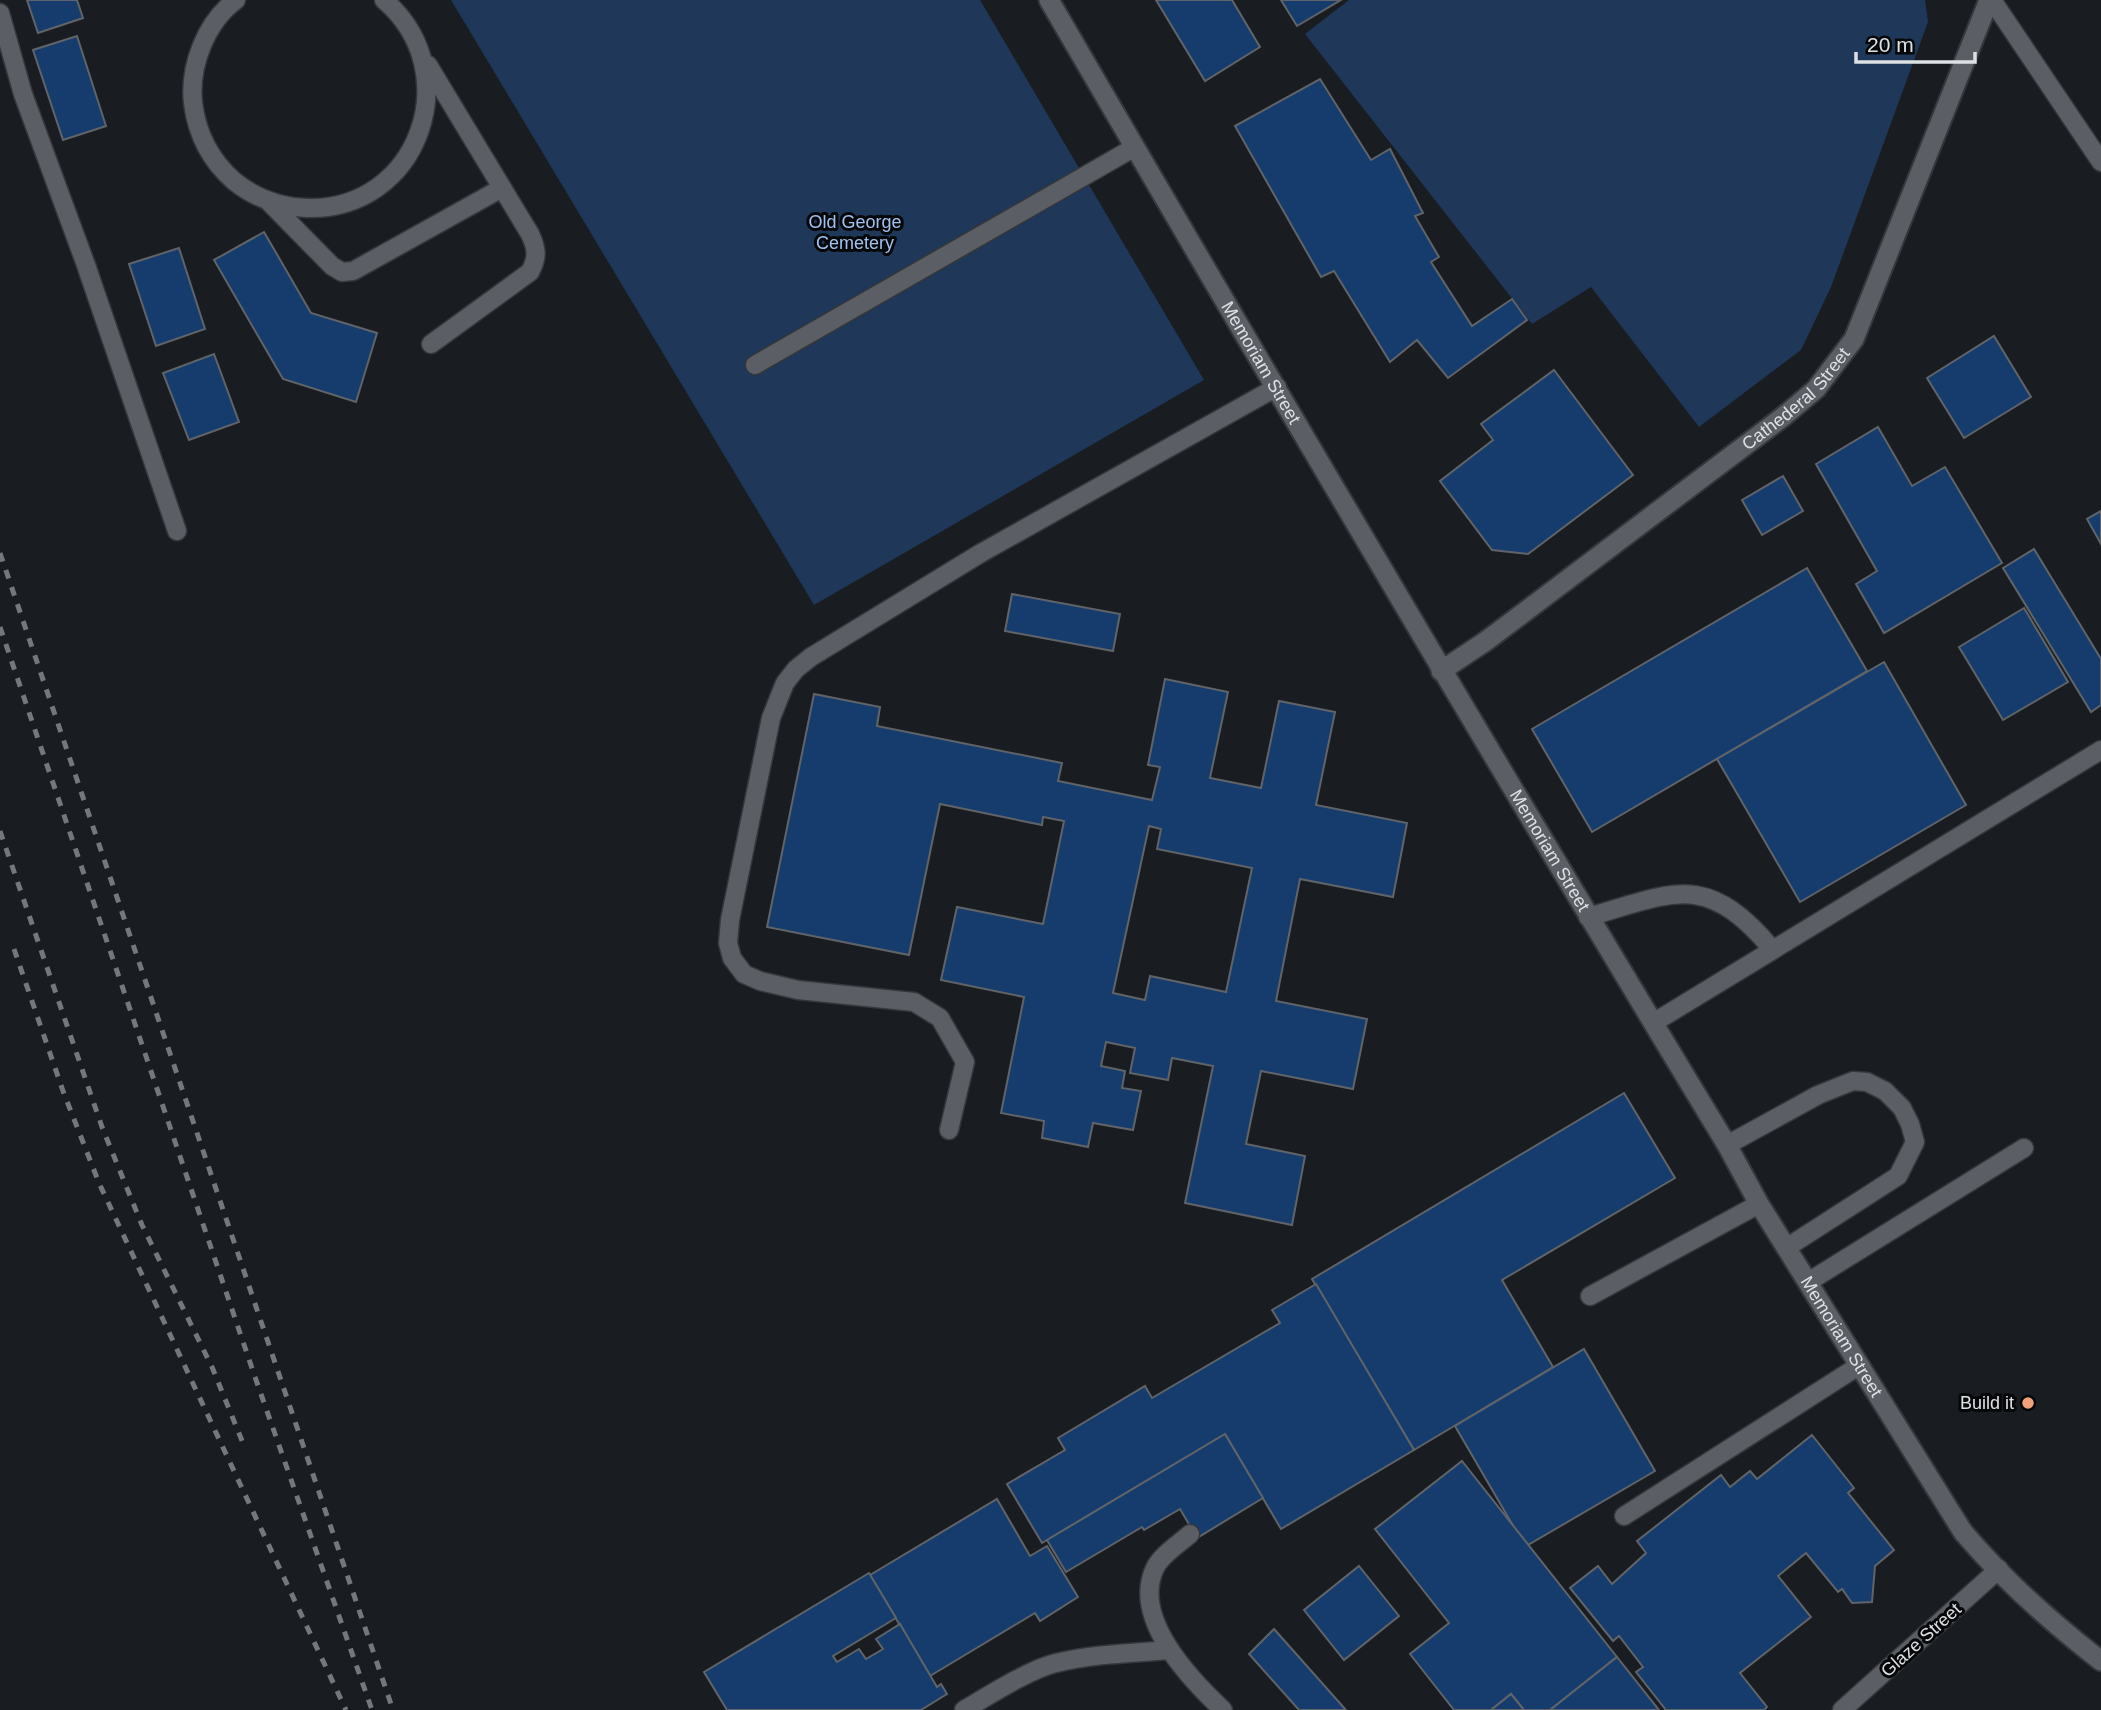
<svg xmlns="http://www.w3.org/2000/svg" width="2101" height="1710" font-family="Arial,sans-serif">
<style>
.green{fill:#1f3758}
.building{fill:#163c6d;stroke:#606469;stroke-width:2;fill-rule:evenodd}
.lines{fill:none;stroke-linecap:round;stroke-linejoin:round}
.service-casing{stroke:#35373b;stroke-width:21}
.minor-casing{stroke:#35373b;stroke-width:23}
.tertiary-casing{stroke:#35373b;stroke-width:23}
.service{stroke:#5b5f65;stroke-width:18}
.minor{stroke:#5b5f65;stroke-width:19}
.tertiary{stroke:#5b5f65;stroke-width:19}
.rail{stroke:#74777c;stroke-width:5;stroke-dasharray:9 9;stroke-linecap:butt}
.poi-dot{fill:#f1a27b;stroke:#060709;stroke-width:2.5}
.labels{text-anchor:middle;stroke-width:6;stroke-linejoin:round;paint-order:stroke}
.park-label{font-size:18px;fill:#a0c2f0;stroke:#060709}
.street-label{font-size:18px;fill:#dee1e4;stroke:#060709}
.poi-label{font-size:18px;fill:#dee1e4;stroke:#060709;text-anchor:end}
</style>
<rect width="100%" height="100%" fill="#191c21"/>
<!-- green -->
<g class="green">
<polygon points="451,0 980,0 1204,380 814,605"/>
<polygon points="1349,0 1925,0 1928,22 1831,287 1801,350 1699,427 1591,287 1532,324 1305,34"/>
</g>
<!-- building -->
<g class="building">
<polygon points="27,0 77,0 83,18 38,33"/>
<polygon points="1156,0 1232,0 1260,47 1205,81"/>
<polygon points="1281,0 1341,0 1297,26"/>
<polygon points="77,36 106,126 63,140 33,50"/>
<polygon points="1320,79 1371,160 1390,149 1423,213 1415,216 1439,257 1431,262 1472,326 1512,299 1527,320 1448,378 1417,340 1390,362 1334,271 1321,277 1235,126"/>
<polygon points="264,232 311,313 377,333 356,402 283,379 214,260"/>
<polygon points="179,248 205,329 156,346 129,264"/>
<polygon points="1994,336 2031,397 1964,438 1927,378"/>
<polygon points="214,354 239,422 189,440 163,373"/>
<polygon points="1554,370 1633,475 1528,554 1492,550 1440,481 1493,440 1481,424"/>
<polygon points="1878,427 1912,486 1945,467 2002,563 1884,633 1856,584 1877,571 1816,464"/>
<polygon points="1783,476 1803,511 1762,535 1742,500"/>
<polygon points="2101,511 2101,544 2087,519"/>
<polygon points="2034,549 2101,659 2101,705 2091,712 2003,568"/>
<polygon points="1807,568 1867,671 1592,832 1532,729"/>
<polygon points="1012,594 1120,614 1113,651 1005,631"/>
<polygon points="2024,608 2068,682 2003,720 1959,647"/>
<polygon points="1884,662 1966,805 1800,902 1717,759"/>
<path d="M1165,679L1228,692L1210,778L1261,788L1279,701L1335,712L1316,805L1407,823L1393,897L1300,879L1276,1001L1367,1019L1353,1089L1261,1071L1246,1144L1305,1156L1292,1225L1185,1203L1213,1066L1172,1058L1168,1080L1130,1073L1135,1048L1106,1042L1101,1066L1125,1071L1122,1088L1141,1091L1133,1130L1093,1123L1088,1147L1042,1138L1044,1121L1001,1113L1024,997L941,980L957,907L1043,924L1064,821L1043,817L1042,825L940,804L909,955L767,927L814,694L880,707L877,726L1062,763L1058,781L1152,800L1160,767L1148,765ZM1149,826L1161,829L1157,849L1252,868L1226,992L1150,976L1145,1000L1113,993Z"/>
<polygon points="1624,1093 1675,1178 1502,1280 1553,1367 1414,1450 1312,1279"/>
<polygon points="1316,1284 1414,1450 1281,1529 1225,1434 1042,1543 1007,1484 1065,1450 1058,1438 1145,1386 1152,1398 1280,1323 1272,1310"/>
<polygon points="1584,1349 1655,1471 1528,1545 1515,1529 1455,1426"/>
<polygon points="1225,1434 1263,1498 1197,1538 1180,1509 1144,1530 1142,1527 1066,1572 1047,1540"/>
<polygon points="1812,1435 1854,1488 1848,1493 1894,1550 1875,1566 1872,1602 1852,1603 1842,1589 1838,1592 1806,1553 1778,1576 1811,1617 1740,1673 1767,1707 1764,1710 1666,1710 1636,1672 1643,1667 1619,1636 1613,1641 1570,1588 1598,1566 1612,1584 1646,1553 1637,1541 1721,1475 1730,1487 1750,1471 1757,1479"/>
<polygon points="1462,1461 1617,1657 1550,1710 1524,1710 1511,1694 1491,1710 1454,1710 1410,1654 1449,1623 1375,1529"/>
<polygon points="997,1499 1030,1556 1047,1546 1078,1597 1040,1621 1035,1613 930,1676 870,1575"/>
<polygon points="1359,1566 1399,1616 1344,1660 1304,1610"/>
<polygon points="869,1573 896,1618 833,1656 837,1662 859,1649 866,1659 883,1649 876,1639 900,1624 937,1687 941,1684 947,1694 921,1710 727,1710 704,1672"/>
<polygon points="1274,1629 1346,1710 1299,1710 1249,1654"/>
<polygon points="1617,1657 1659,1710 1550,1710"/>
<polygon points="1511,1694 1524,1710 1491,1710"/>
</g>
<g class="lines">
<defs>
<g id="service">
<path d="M236,0C206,22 189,66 193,103C197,134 211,161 234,181C255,198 280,207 307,208C419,211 468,72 384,0"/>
<polyline points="1992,0 2101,162"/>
<polyline points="0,13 23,94 86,265 177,531"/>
<path d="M428,65L530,234C537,249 538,257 530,272L431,344"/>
<polyline points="269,202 332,266 342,272 353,271 502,188"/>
<polyline points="755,365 1135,147"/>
<path d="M1588,917C1675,892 1706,871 1772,949"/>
<polyline points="1653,1023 2101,750"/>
<polyline points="949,1130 965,1062 940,1018 914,1002 798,990 760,981 744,974 732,958 728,943 730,920 771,718 785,683 796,669 811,657 981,553 1277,387"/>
<polyline points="1727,1145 1818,1095 1853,1081 1867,1082 1885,1091 1902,1108 1910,1124 1915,1142 1898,1176 1786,1248"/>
<polyline points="1808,1282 2024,1148"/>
<polyline points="1590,1296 1759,1204"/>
<polyline points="1624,1516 1860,1365"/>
<path d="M1190,1534C1179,1544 1161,1555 1155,1568C1131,1618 1190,1679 1223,1710"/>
<path d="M964,1710C988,1696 1030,1669 1056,1663C1093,1654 1132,1653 1170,1650"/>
<polyline points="1842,1710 1999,1569"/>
</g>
<g id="minor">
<path id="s1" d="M1441,671L1486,641L1784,416L1816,389L1854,339L1989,0"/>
</g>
<g id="tertiary">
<path id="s2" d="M1049,0C1272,383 1497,766 1727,1145L1759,1204L1963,1532C2003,1579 2052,1623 2101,1661"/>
</g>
</defs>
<!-- service casing -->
<use href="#service" class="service-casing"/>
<!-- minor casing -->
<use href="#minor" class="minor-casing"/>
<!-- tertiary casing -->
<use href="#tertiary" class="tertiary-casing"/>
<!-- service -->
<use href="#service" class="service"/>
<!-- minor -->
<use href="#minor" class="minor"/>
<!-- tertiary -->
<use href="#tertiary" class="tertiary"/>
<!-- rail -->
<g class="rail">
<polyline points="0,553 393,1710"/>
<polyline points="0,627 255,1377 372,1710"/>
<polyline points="0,831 102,1127 142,1225 212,1367 245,1448"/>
<polyline points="14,949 63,1091 99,1183 346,1710"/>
</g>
</g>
<!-- markers -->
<circle class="poi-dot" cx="2028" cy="1403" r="7"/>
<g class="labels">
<!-- park labels -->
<g class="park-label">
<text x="855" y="228">Old George<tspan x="855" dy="21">Cemetery</tspan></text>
</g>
<!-- street labels -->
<g class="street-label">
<text dy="6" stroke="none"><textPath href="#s2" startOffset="420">Memoriam Street</textPath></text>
<text dy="6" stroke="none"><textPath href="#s1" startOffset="448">Cathederal Street</textPath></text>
<text dy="6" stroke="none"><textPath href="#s2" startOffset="987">Memoriam Street</textPath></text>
<text dy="6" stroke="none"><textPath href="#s2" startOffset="1554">Memoriam Street</textPath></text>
<text transform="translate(1921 1640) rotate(-42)" y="6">Glaze Street</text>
</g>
<!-- poi labels -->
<g class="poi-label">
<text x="2014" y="1409">Build it</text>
</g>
</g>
<!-- scale -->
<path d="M1856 52v10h119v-10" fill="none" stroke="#dee1e4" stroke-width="3.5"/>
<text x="1867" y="52" font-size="21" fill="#dee1e4" stroke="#060709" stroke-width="5" paint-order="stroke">20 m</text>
</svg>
